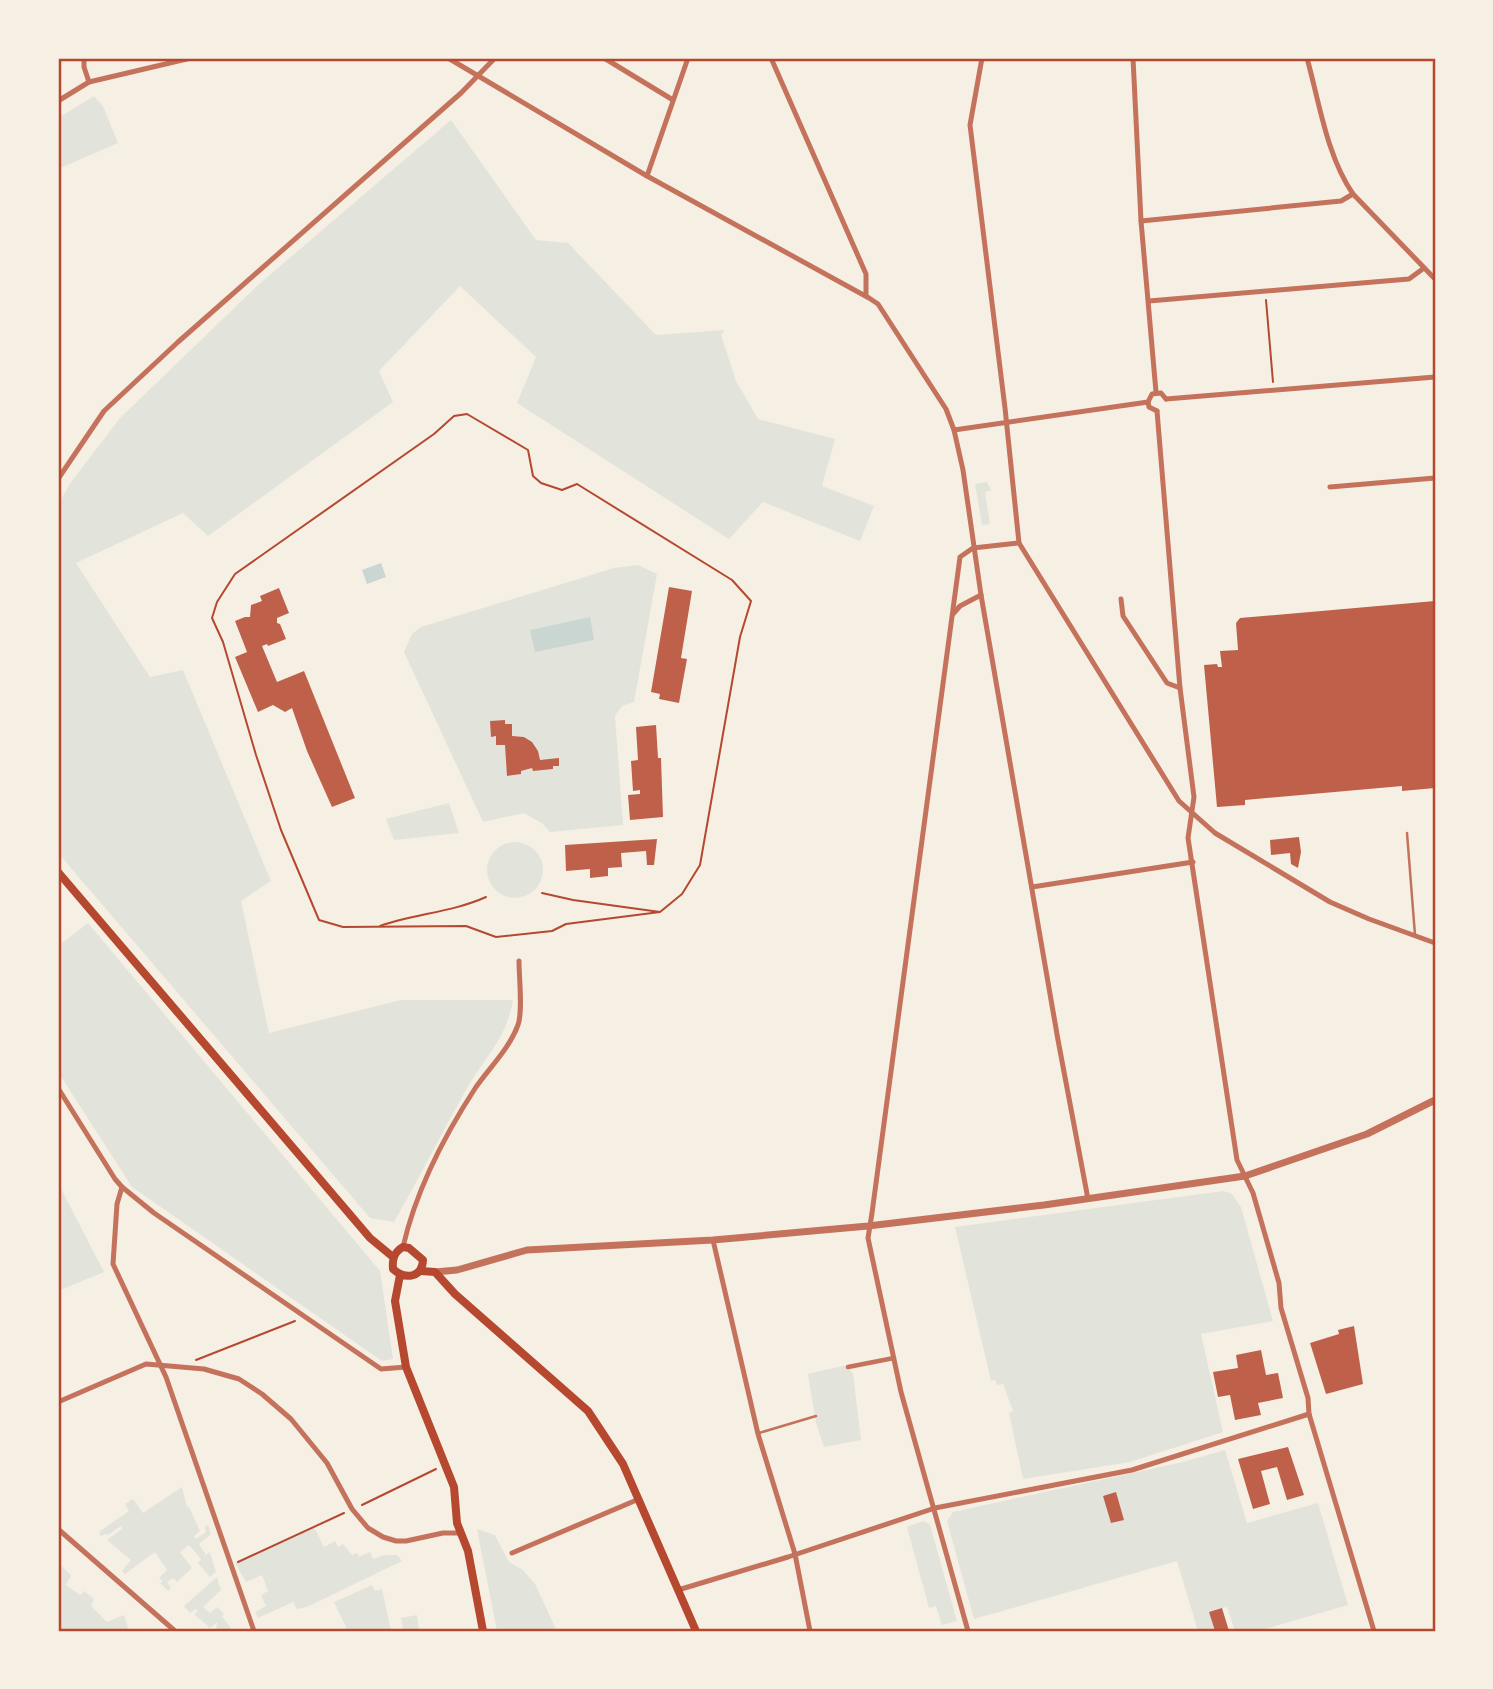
<svg xmlns="http://www.w3.org/2000/svg" width="1493" height="1689" font-family="'Fira Sans Condensed',sans-serif">
<style>
.green{fill:#e2e4dc}
.water{fill:#c9d6d2}
.building{fill:#bf614a}
.lines{fill:none;stroke-linecap:round;stroke-linejoin:round}
.path{stroke:#b5482f;stroke-width:2}
.service{stroke:#c5725c;stroke-width:2.5}
.pedestrian{stroke:#c5725c;stroke-width:4.5}
.minor{stroke:#c5725c;stroke-width:5}
.tertiary{stroke:#c5725c;stroke-width:7}
.secondary{stroke:#b5482f;stroke-width:8}
.neatline{fill:none;stroke:#b5482f;stroke-width:2.5}
</style>
<rect width="100%" height="100%" fill="#f6efe4"/>
<!-- green -->
<g class="green">
<polygon points="94,96 103,106 118,143 58,169 58,118"/>
<path d="M451,120L536,240L568,243L656,335L725,330L721,335L736,381L758,419L835,439L822,486L874,506L860,541L763,502L729,539L517,403L536,357L460,286L379,371L393,402L208,536L183,513L76,563L150,677L183,670L271,881L241,901L269,1033L401,1000H513C507,1037 487,1055 469,1085C443,1130 420,1177 394,1222L370,1218L59,854L58,504L71,482L120,418L258,285Z"/>
<polygon points="987,482 991,490 985,492 990,524 982,525 975,484"/>
<polygon points="638,565 657,574 634,702 622,706 615,716 623,825 550,832 543,824 524,813 483,822 404,652 412,634 421,627 614,568"/>
<polygon points="449,803 459,833 394,840 386,819"/>
<circle cx="515" cy="870" r="28"/>
<polygon points="88,923 380,1271 393,1359 382,1361 132,1187 58,1072 58,946"/>
<polygon points="58,1183 104,1272 58,1291"/>
<polygon points="1223,1191 1231,1193 1241,1207 1273,1321 1201,1334 1223,1432 1130,1462 1023,1479 1009,1413 1013,1411 1003,1384 997,1385 995,1380 991,1381 955,1227"/>
<polygon points="847,1365 853,1374 861,1440 824,1447 816,1423 808,1374"/>
<polygon points="1225,1450 1247,1523 1318,1503 1348,1605 1258,1631 1235,1631 1227,1607 1209,1612 1215,1631 1198,1631 1177,1561 974,1619 947,1521 953,1512 1183,1462"/>
<polygon points="182,1487 187,1507 189,1507 200,1531 194,1536 196,1539 206,1532 205,1527 208,1525 211,1534 199,1544 206,1555 210,1552 216,1572 210,1577 198,1563 201,1559 189,1545 180,1552 192,1568 177,1582 173,1578 167,1582 171,1588 168,1591 160,1583 163,1581 159,1578 167,1570 155,1552 125,1574 122,1571 131,1560 107,1540 122,1529 121,1526 108,1535 106,1534 101,1536 99,1534 100,1531 129,1511 125,1504 133,1499 143,1513"/>
<polygon points="923,1521 930,1525 957,1621 942,1625 936,1606 929,1608 907,1527"/>
<polygon points="314,1527 324,1547 335,1541 338,1547 343,1544 352,1555 357,1553 359,1557 370,1552 373,1559 385,1555 397,1555 402,1561 307,1607 297,1609 293,1602 258,1618 255,1612 266,1606 261,1595 268,1591 262,1575 246,1582 235,1563"/>
<polygon points="477,1529 495,1535 509,1562 523,1570 535,1584 557,1631 497,1631"/>
<polygon points="58,1563 71,1575 66,1585 80,1595 84,1591 94,1599 91,1606 107,1622 124,1615 128,1628 120,1631 58,1631"/>
<polygon points="217,1577 221,1590 203,1607 210,1613 217,1607 224,1614 222,1616 233,1631 216,1631 217,1622 210,1628 194,1614 198,1611 195,1609 190,1613 184,1606"/>
<polygon points="372,1585 375,1591 382,1589 391,1631 348,1631 334,1602"/>
<polygon points="417,1615 419,1631 403,1631 401,1618"/>
</g>
<!-- water -->
<g class="water">
<polygon points="381,563 386,577 367,584 362,570"/>
<polygon points="590,617 594,640 535,652 530,630"/>
</g>
<!-- building -->
<g class="building">
<polygon points="669,587 692,591 681,658 687,659 679,703 659,699 660,694 651,692"/>
<polygon points="279,588 289,613 277,618 277,623 280,624 286,639 268,646 267,644 262,646 277,682 304,671 355,798 332,807 307,751 292,708 285,712 273,705 258,712 235,657 247,652 235,621 245,617 250,617 251,605 262,601 260,596"/>
<polygon points="1435,601 1435,788 1402,791 1402,786 1245,800 1245,805 1217,807 1204,665 1217,664 1218,667 1222,667 1220,651 1238,650 1236,623 1240,618"/>
<polygon points="505,720 505,724 512,724 512,736 524,737 532,742 538,751 540,760 559,758 559,766 553,766 553,769 533,771 532,768 521,771 521,774 507,776 505,745 496,745 496,736 491,737 490,721"/>
<polygon points="656,725 658,758 661,758 663,817 630,820 628,795 640,794 640,790 633,791 631,761 638,760 636,727"/>
<polygon points="1299,837 1301,852 1298,868 1291,864 1290,853 1271,855 1270,840"/>
<polygon points="657,839 654,865 647,865 646,851 621,853 622,867 608,868 608,876 590,878 590,869 566,871 565,845"/>
<polygon points="1354,1326 1363,1384 1326,1394 1310,1343 1339,1334 1338,1330"/>
<polygon points="1261,1350 1266,1375 1278,1373 1283,1398 1258,1403 1261,1415 1235,1420 1230,1395 1218,1397 1213,1372 1238,1368 1236,1355"/>
<polygon points="1288,1447 1304,1495 1287,1500 1277,1467 1261,1471 1270,1504 1253,1509 1238,1459"/>
<polygon points="1116,1492 1124,1520 1111,1523 1103,1496"/>
<polygon points="1222,1608 1229,1631 1215,1631 1209,1612"/>
</g>
<g class="lines">
<!-- path -->
<g class="path">
<polyline points="1266,300 1273,382"/>
<polyline points="542,893 573,900 660,912 682,894 700,865 740,637 751,601 732,580 577,484 562,490 541,483 533,476 528,450 467,414 454,416 434,434 235,574 217,602 212,618 223,642 256,755 281,830 319,920 343,927 466,926 496,937 552,931 566,924 660,912"/>
<path d="M380,926C414,914 453,912 486,897"/>
<polyline points="196,1360 295,1321"/>
<polyline points="362,1505 436,1469"/>
<polyline points="238,1562 344,1513"/>
</g>
<!-- service -->
<g class="service">
<polyline points="1407,833 1415,935"/>
<polyline points="759,1433 816,1416"/>
</g>
<!-- pedestrian -->
<g class="pedestrian">
<polyline points="848,1367 894,1358"/>
<polyline points="58,1536 59,1535"/>
</g>
<!-- minor -->
<g class="minor">
<polyline points="84,58 84,67 89,82"/>
<polyline points="448,58 647,176 869,298 878,304 946,409 954,430 963,470 981,595 1058,1040 1088,1199"/>
<polyline points="604,58 673,100"/>
<polyline points="771,58 866,274 866,295"/>
<polyline points="982,58 970,125 1005,408 1019,543 1179,801 1215,833 1330,902 1369,919 1435,943"/>
<polyline points="1133,58 1141,221 1156,392"/>
<path d="M1307,58C1319,101 1327,157 1353,194L1435,279"/>
<polyline points="58,101 89,82 191,58"/>
<polyline points="647,176 688,58"/>
<polyline points="1141,221 1341,201 1353,194"/>
<polyline points="1149,301 1409,279 1424,268"/>
<polyline points="1166,399 1435,377"/>
<polyline points="1157,411 1180,688 1194,797 1188,838 1237,1160 1253,1193 1279,1283 1281,1308 1308,1398 1309,1414 1374,1631"/>
<polyline points="1157,411 1149,407 1148,402 1152,394 1161,393 1166,399"/>
<polyline points="954,430 1148,402"/>
<polyline points="58,479 104,411 178,342 461,93 495,58"/>
<polyline points="1330,487 1435,478"/>
<polyline points="1121,599 1123,616 1167,683 1180,688"/>
<polyline points="953,614 960,606 981,595"/>
<polyline points="1032,887 1193,862"/>
<polyline points="58,1088 115,1179 122,1187 154,1213 381,1369 406,1367"/>
<polyline points="122,1187 117,1204 113,1264 166,1377 254,1631"/>
<polyline points="713,1240 758,1434 795,1554 810,1631"/>
<path d="M403,1247C416,1190 444,1136 476,1087C490,1067 509,1049 518,1025C523,1011 519,978 519,961"/>
<polyline points="58,1402 146,1364 204,1369 239,1379 262,1394 291,1419 327,1463 352,1509 368,1528 383,1537 396,1541 406,1541 443,1533 461,1533"/>
<polyline points="58,1529 175,1631"/>
<polyline points="512,1553 639,1499"/>
<polyline points="678,1590 788,1557 935,1508 1132,1470 1309,1414"/>
<polyline points="968,1631 901,1392 868,1238 872,1213 960,557 973,548 1019,543"/>
</g>
<!-- tertiary -->
<polyline class="tertiary" points="435,1272 457,1270 527,1250 713,1240 868,1226 1044,1205 1245,1176 1367,1134 1435,1100"/>
<!-- secondary -->
<g class="secondary">
<polyline points="58,872 370,1238 393,1257"/>
<path d="M403,1247L409,1248L423,1260C422,1278 405,1280 393,1269C392,1259 394,1252 403,1247Z"/>
<polyline points="421,1271 435,1272 455,1294 588,1411 623,1464 696,1631"/>
<polyline points="400,1275 395,1301 406,1367 454,1487 457,1523 468,1551 483,1631"/>
</g>
</g>
<!-- border -->
<rect width="1493" height="1689" fill="none" stroke="#f6efe4" stroke-width="119"/>
<rect x="60" y="60" width="1374" height="1570" class="neatline"/>
</svg>
